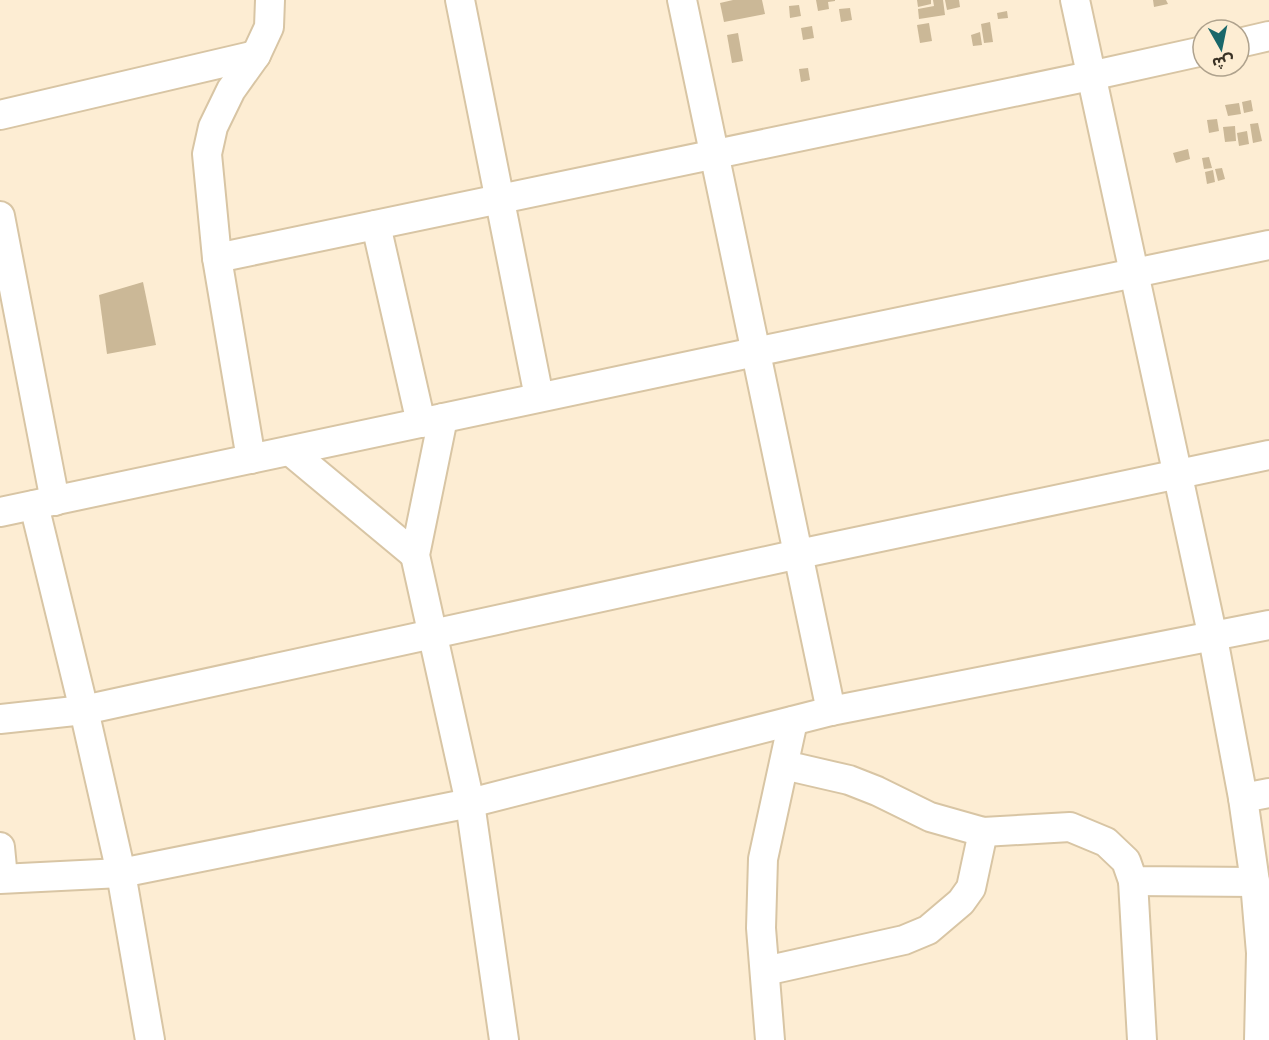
<svg xmlns="http://www.w3.org/2000/svg" width="1269" height="1040" font-family="Karla,'Noto Sans Arabic',sans-serif">
<style>
.building{fill:#cbb897}
.lines{fill:none;stroke-linecap:round;stroke-linejoin:round}
.minor-casing{stroke:#d8c5a4;stroke-width:32}
.minor{stroke:#fff;stroke-width:28}
</style>
<rect width="100%" height="100%" fill="#fdedd3"/>
<!-- building -->
<g class="building">
<polygon points="733,0 762,0 765,14 724,22 720,3"/>
<polygon points="816,0 835,0 835,1 828,2 829,9 818,11"/>
<polygon points="917,0 931,0 931,4 918,7"/>
<polygon points="933,0 943,0 945,15 919,19 918,9 934,6"/>
<polygon points="945,0 959,0 960,7 947,10"/>
<polygon points="1153,0 1166,0 1168,4 1154,7"/>
<polygon points="799,5 801,16 790,18 789,6"/>
<polygon points="850,8 852,20 841,22 839,9"/>
<polygon points="1007,11 1008,18 998,19 997,13"/>
<polygon points="990,22 993,42 984,43 981,24"/>
<polygon points="929,23 932,41 920,43 917,25"/>
<polygon points="812,26 814,38 803,40 801,28"/>
<polygon points="980,32 982,45 973,46 971,35"/>
<polygon points="738,33 743,61 732,63 727,35"/>
<polygon points="808,68 810,80 801,82 799,69"/>
<polygon points="1251,100 1253,111 1244,113 1242,102"/>
<polygon points="1239,103 1241,114 1228,116 1225,105"/>
<polygon points="1217,119 1219,131 1209,133 1207,120"/>
<polygon points="1258,123 1262,141 1253,143 1250,124"/>
<polygon points="1235,126 1236,141 1225,142 1223,127"/>
<polygon points="1247,131 1249,144 1239,146 1237,133"/>
<polygon points="1188,149 1190,159 1176,163 1173,153"/>
<polygon points="1209,157 1212,168 1204,169 1202,158"/>
<polygon points="1222,168 1225,179 1218,181 1215,169"/>
<polygon points="1213,170 1215,182 1207,184 1205,172"/>
<polygon points="143,282 156,345 107,354 99,295"/>
</g>
<g class="lines">
<defs>
<g id="minor">
<polyline points="460,0 539,397"/>
<polyline points="682,0 831,711"/>
<polyline points="1075,0 1213,638 1243,798 1255,882 1261,953 1259,1040"/>
<polyline points="1239,43 1269,36"/>
<polyline points="0,115 256,55"/>
<polyline points="0,216 55,501"/>
<polyline points="376,225 421,423"/>
<polyline points="217,258 1090,76 1203,51"/>
<polyline points="443,418 415,555 470,803 504,1040"/>
<polyline points="290,451 415,555"/>
<polyline points="251,459 217,258 207,154 213,127 231,90 256,55 269,27 270,0"/>
<polyline points="34,505 84,710 121,873 150,1040"/>
<polyline points="0,512 755,352 1269,245"/>
<polyline points="0,719 84,710 799,554 1269,455"/>
<polyline points="784,765 849,780 877,791 930,817 983,832 1070,827 1106,842 1126,861 1133,881 1255,882"/>
<polyline points="1243,798 1269,793"/>
<polyline points="0,847 3,878"/>
<polyline points="0,879 121,873 470,803 831,711 1269,625"/>
<polyline points="1133,881 1142,1040"/>
<polyline points="765,971 904,940 928,930 961,902 971,888 983,832"/>
<polyline points="770,1040 761,928 763,859 793,721"/>
</g>
</defs>
<!-- minor casing -->
<use href="#minor" class="minor-casing"/>
<!-- minor -->
<use href="#minor" class="minor"/>
</g>
<!-- north arrow -->
<g transform="translate(1221 48) rotate(171)"><circle r="28" fill="#fdedd3" stroke="#afa28d" stroke-width="1.5"/>
<path d="M0-4.5L10 22L0 15L-10 22Z" fill="#19676a"/>
<text y="-9" font-size="16" font-weight="bold" text-anchor="middle" fill="#3a3225">ش</text>
</g>
</svg>
